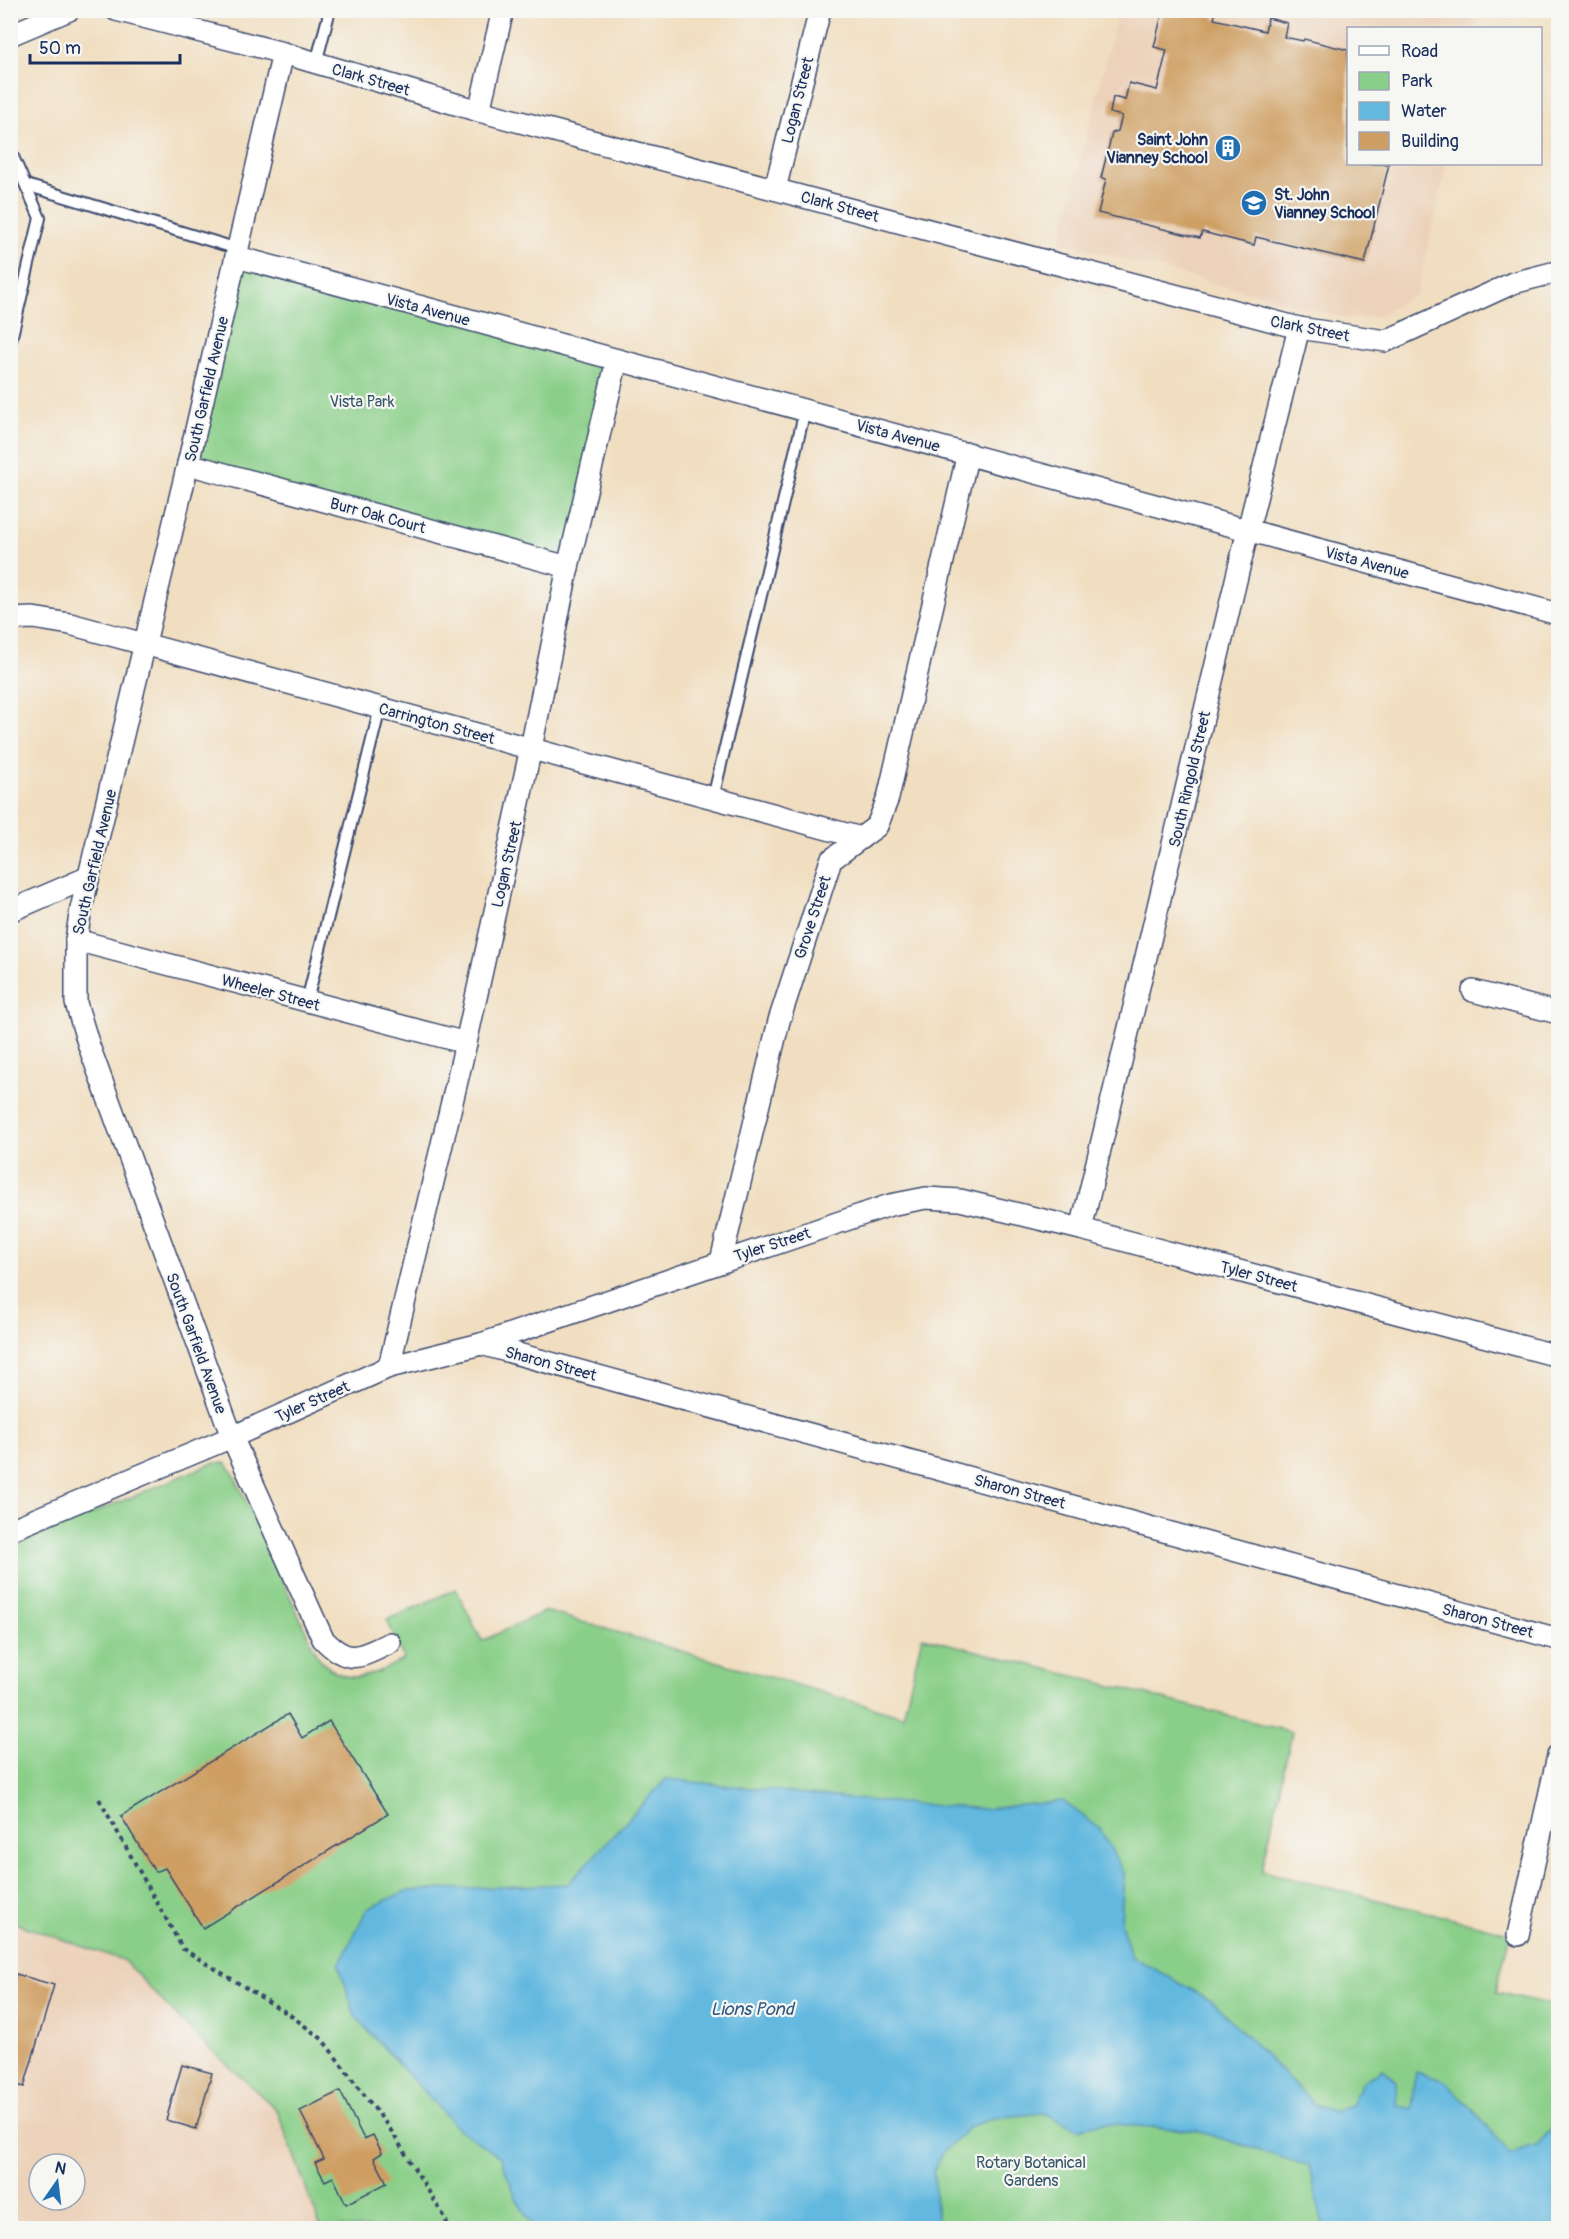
<svg xmlns="http://www.w3.org/2000/svg" width="1569" height="2239" font-family="Pangolin,sans-serif">
<style>
.built{fill:#ecd2ba;fill-rule:evenodd}
.green{fill:#8acf89;stroke:#527f74;stroke-width:1.5}
.water{fill:#62b8df;stroke:#3e749e;stroke-width:1.5}
.building{fill:#ce9e62}
.lines{fill:none;stroke-linecap:round;stroke-linejoin:round}
.service-casing{stroke:#3b496d;stroke-width:14}
.minor-casing{stroke:#3b496d;stroke-width:24}
.path{stroke:#3b496d;stroke-width:4;stroke-dasharray:4.5 4.5;stroke-linecap:butt}
.service{stroke:#fff;stroke-width:10}
.minor{stroke:#fff;stroke-width:21}
.labels{text-anchor:middle;stroke-width:4.5;stroke-linejoin:round;paint-order:stroke}
.street-label{font-size:16px;fill:#1b2f5e;stroke:#f6f6f2}
.poi-label{font-size:16px;font-weight:bold;fill:#1b2f5e;stroke:#f6f6f2;text-anchor:end}
.park-label{font-size:16px;fill:#375769;stroke:#f6f6f2}
.water-label{font-size:18px;font-style:italic;fill:#305885;stroke:#f6f6f2}
</style>
<rect width="100%" height="100%" fill="#f6f6f2"/>
<filter id="ink" filterUnits="userSpaceOnUse"><feTurbulence type="fractalNoise" baseFrequency=".0167" numOctaves="2"/><feDisplacementMap in="SourceGraphic" scale="12" xChannelSelector="R" yChannelSelector="G"/><feConvolveMatrix kernelMatrix="1 2 1 2 8 2 1 2 1" color-interpolation-filters="sRGB"/></filter>
<filter id="wash" filterUnits="userSpaceOnUse"><feTurbulence type="fractalNoise" baseFrequency=".008" numOctaves="4" result="noise"/><feDisplacementMap in="SourceGraphic" scale="24" xChannelSelector="R" yChannelSelector="G"/><feGaussianBlur stdDeviation="1.35" result="paint"/><feColorMatrix in="noise" values="0 0 0 0 0 0 0 0 0 0 0 0 0 0 0 0 0 1.4 0 .05"/><feComposite in="paint" operator="in"/></filter>
<g filter="url(#wash)">
<rect width="100%" height="100%" fill="#f1dec0"/>
<!-- built -->
<g class="built">
<polygon points="1118,11 1481,11 1477,28 1348,28 1348,164 1447,164 1417,294 1378,316 1348,319 1060,242"/>
<path d="M11,1922L123,1960L194,2034L277,2110L321,2228H11ZM39,2164H75V2200H39Z"/>
</g>
<!-- green -->
<g class="green">
<polygon points="237,257 617,360 568,567 188,464"/>
<path d="M213,1463H226L233,1473L317,1655C344,1691 371,1676 404,1659L387,1620L456,1589L482,1641L545,1611L903,1716L922,1637L1292,1732L1262,1871L1510,1933L1496,1992L1558,2006V2228H321L277,2110L194,2034L123,1960L11,1922V1547Z"/>
</g>
<!-- water -->
<polygon class="water" points="666,1779 863,1800 985,1809 1063,1801 1100,1829 1124,1873 1121,1923 1131,1956 1212,2001 1314,2104 1335,2112 1351,2105 1362,2082 1382,2069 1396,2081 1397,2105 1412,2109 1416,2072 1445,2081 1483,2121 1510,2154 1536,2146 1558,2122 1558,2228 1324,2228 1309,2166 1197,2131 1102,2123 1078,2129 1043,2113 994,2118 969,2127 944,2151 934,2169 937,2228 532,2228 532,2225 516,2198 500,2157 458,2129 355,2016 339,1965 367,1909 406,1891 568,1884"/>
<g id="blocks">
<!-- building -->
<g class="building">
<polygon points="1163,10 1216,10 1214,19 1265,31 1268,18 1287,23 1284,37 1303,41 1304,39 1348,50 1348,164 1389,164 1365,263 1256,237 1254,245 1202,232 1200,238 1098,213 1106,179 1101,178 1112,133 1118,131 1122,116 1110,113 1113,97 1125,100 1129,83 1157,90 1167,50 1154,47"/>
<polygon points="288,1714 302,1738 329,1721 388,1814 203,1928 165,1868 155,1872 121,1816"/>
<polygon points="16,1974 54,1985 24,2087 10,2083 10,1994"/>
<polygon points="182,2065 212,2073 196,2129 166,2120"/>
<polygon points="340,2091 364,2139 373,2135 382,2153 374,2158 387,2183 346,2204 333,2177 325,2181 315,2163 324,2159 300,2111"/>
</g>
</g>
</g>
<g filter="url(#ink)">
<use href="#blocks" fill-opacity="0" stroke="#3b496d" stroke-width="1.5"/>
<g class="lines">
<defs>
<g id="service">
<polyline points="316,63 330,10"/>
<polyline points="10,150 40,218 10,344"/>
<polyline points="26,185 238,249"/>
<polyline points="713,798 805,410"/>
<polyline points="307,1001 380,708"/>
</g>
<g id="minor">
<polyline points="116,10 283,53 479,111 1299,328 1386,341 1513,283 1552,273 1558,273"/>
<polyline points="10,35 69,10"/>
<path d="M283,53L188,464L81,909L76,940V1003L89,1046L232,1437L323,1639C349,1666 360,1657 390,1643"/>
<polyline points="479,111 503,10"/>
<polyline points="775,189 820,10"/>
<polyline points="237,257 1558,614"/>
<polyline points="188,464 568,567"/>
<polyline points="10,619 33,618 70,624 861,838"/>
<polyline points="10,911 89,877"/>
<polyline points="76,940 466,1043"/>
<polyline points="1473,991 1558,1013"/>
<polyline points="1081,1229 1248,530 1299,328"/>
<polyline points="721,1261 779,1021 831,860 877,826 888,798 968,453"/>
<polyline points="481,1344 1558,1639"/>
<polyline points="389,1367 466,1043 531,748 568,567 617,360"/>
<polyline points="10,1530 232,1437 389,1367 481,1344 890,1205 926,1198 960,1200 1081,1229 1558,1356"/>
<polyline points="1518,1935 1558,1756"/>
</g>
</defs>
<!-- service casing -->
<use href="#service" class="service-casing"/>
<!-- minor casing -->
<use href="#minor" class="minor-casing"/>
<!-- path -->
<polyline class="path" points="99,1799 183,1949 290,2015 322,2039 390,2129 444,2216 449,2228"/>
<!-- service -->
<use href="#service" class="service"/>
<!-- minor -->
<use href="#minor" class="minor"/>
</g>
</g>
<!-- icons -->
<defs>
<symbol id="building-disc" viewBox="-11 -11 22 22"><circle r="9.5" fill="#1f6fb2" stroke="#f6f6f2"/><path d="M-4-6H4V6H1V3H-1V6H-4ZM-2.5-4.3h1.7v1.8h-1.7ZM.8-4.3h1.7v1.8H.8ZM-2.5-1h1.7V.8h-1.7ZM.8-1h1.7V.8H.8Z" fill="#fff"/></symbol>
<symbol id="school-disc" viewBox="-11 -11 22 22"><circle r="9.5" fill="#1f6fb2" stroke="#f6f6f2"/><path d="M0-5L7-2L0 1L-7-2ZM-4 1L0 2.5L4 1V4Q0 6-4 4Z" fill="#fff"/></symbol>
</defs>
<g fill-rule="evenodd">
<use href="#building-disc" x="1213" y="133" width="30" height="30"/>
<use href="#school-disc" x="1239" y="188" width="30" height="30"/>
</g>
<g class="labels">
<!-- street labels -->
<g class="street-label">
<text transform="translate(371 79) rotate(16)" y="6">Clark Street</text>
<text transform="translate(797 100) rotate(-76)" y="6">Logan Street</text>
<text transform="translate(840 206) rotate(15)" y="6">Clark Street</text>
<text transform="translate(428 309) rotate(15)" y="6">Vista Avenue</text>
<text transform="translate(1310 328) rotate(11)" y="6">Clark Street</text>
<text transform="translate(206 389) rotate(-77)" y="6">South Garfield Avenue</text>
<text transform="translate(898 435) rotate(15)" y="6">Vista Avenue</text>
<text transform="translate(378 515) rotate(15)" y="6">Burr Oak Court</text>
<text transform="translate(1367 562) rotate(15)" y="6">Vista Avenue</text>
<text transform="translate(437 723) rotate(15)" y="6">Carrington Street</text>
<text transform="translate(1189 779) rotate(-77)" y="6">South Ringold Street</text>
<text transform="translate(94 862) rotate(-77)" y="6">South Garfield Avenue</text>
<text transform="translate(506 864) rotate(-77)" y="6">Logan Street</text>
<text transform="translate(812 917) rotate(-72)" y="6">Grove Street</text>
<text transform="translate(271 992) rotate(15)" y="6">Wheeler Street</text>
<text transform="translate(772 1244) rotate(-18)" y="6">Tyler Street</text>
<text transform="translate(1259 1276) rotate(15)" y="6">Tyler Street</text>
<text transform="translate(197 1343) rotate(70)" y="6">South Garfield Avenue</text>
<text transform="translate(551 1363) rotate(15)" y="6">Sharon Street</text>
<text transform="translate(312 1401) rotate(-24)" y="6">Tyler Street</text>
<text transform="translate(1020 1491) rotate(15)" y="6">Sharon Street</text>
<text transform="translate(1488 1620) rotate(15)" y="6">Sharon Street</text>
</g>
<!-- poi labels -->
<g class="poi-label">
<text x="1208" y="145">Saint John<tspan x="1208" dy="18">Vianney School</tspan></text>
<text x="1274" y="200" text-anchor="start">St. John<tspan x="1274" dy="18">Vianney School</tspan></text>
</g>
<!-- park labels -->
<g class="park-label">
<text x="362" y="407">Vista Park</text>
<text x="1031" y="2168">Rotary Botanical<tspan x="1031" dy="18">Gardens</tspan></text>
</g>
<!-- water labels -->
<g class="water-label">
<text x="752" y="2015">Lions Pond</text>
</g>
</g>
<!-- margin -->
<rect width="1569" height="2239" fill="none" stroke="#f6f6f2" stroke-width="36"/>
<!-- legend -->
<rect x="1347" y="27" width="195" height="138" fill="#f6f6f2" stroke="#9ea6b7" stroke-width="1.5"/>
<rect x="1359" y="46" width="30" height="9" fill="#ffffff" stroke="#9ea6b7" stroke-width="1.5"/>
<text x="1401" y="57" font-size="18" fill="#1b2f5e">Road</text>
<rect x="1359" y="72" width="30" height="18" fill="#8acf89" stroke="#9ea6b7" stroke-width="1.5"/>
<text x="1401" y="87" font-size="18" fill="#1b2f5e">Park</text>
<rect x="1359" y="102" width="30" height="18" fill="#62b8df" stroke="#9ea6b7" stroke-width="1.5"/>
<text x="1401" y="117" font-size="18" fill="#1b2f5e">Water</text>
<rect x="1359" y="132" width="30" height="18" fill="#ce9e62" stroke="#9ea6b7" stroke-width="1.5"/>
<text x="1401" y="147" font-size="18" fill="#1b2f5e">Building</text>
<!-- north arrow -->
<g transform="translate(57 2182) rotate(14)"><circle r="28" fill="#f6f6f2" stroke="#9ea6b7" stroke-width="1.5"/>
<path d="M0-4.5L10 22L0 15L-10 22Z" fill="#1f6fb2"/>
<text y="-9" font-size="16" font-weight="bold" text-anchor="middle" fill="#1b2f5e">N</text>
</g>
<!-- scale -->
<path d="M30 54v9h150v-9" fill="none" stroke="#1b2f5e" stroke-width="3"/>
<text x="39" y="54" font-size="18" fill="#1b2f5e" stroke="#f6f6f2" stroke-width="4.5" paint-order="stroke">50 m</text>
</svg>
